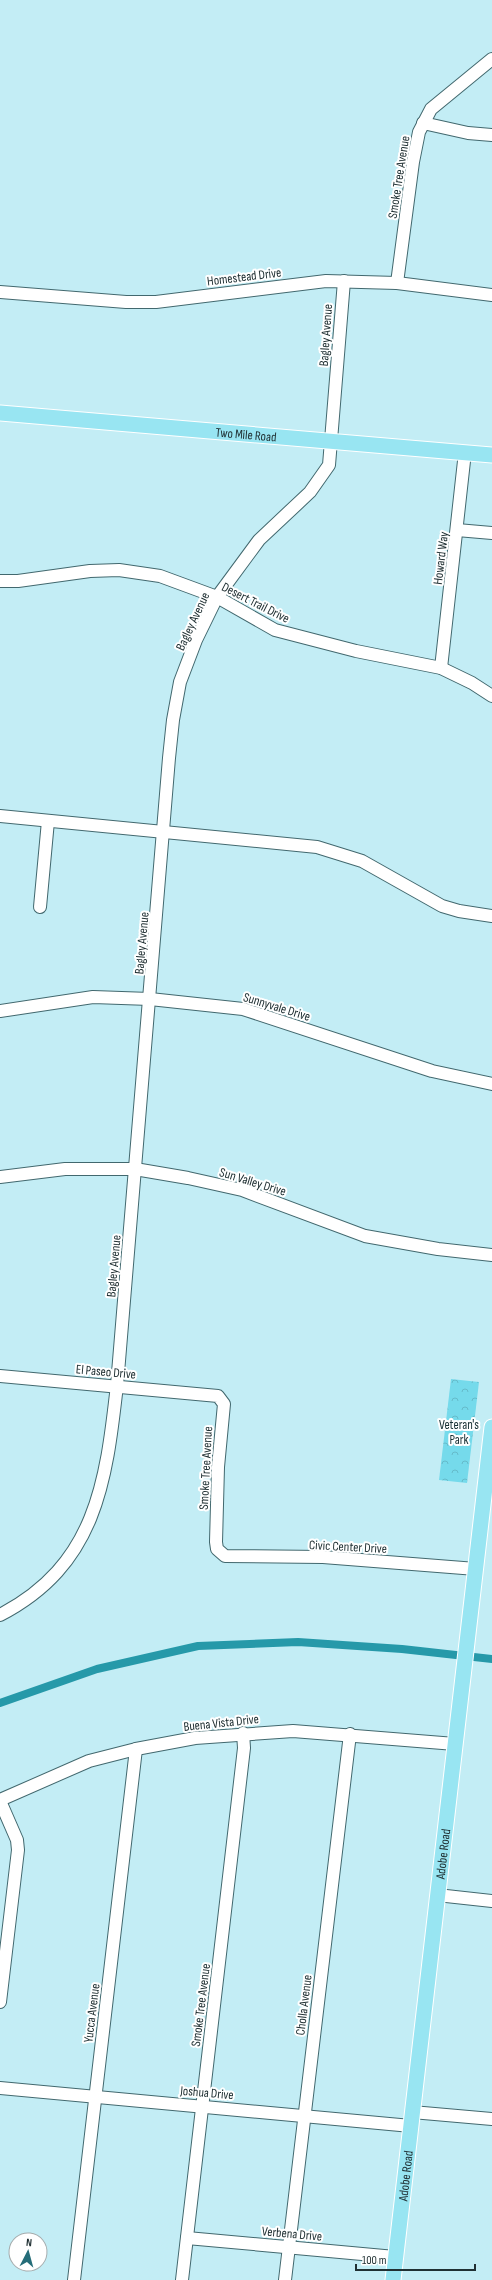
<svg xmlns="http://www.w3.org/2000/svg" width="492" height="2280" font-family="'Sofia Sans Condensed',sans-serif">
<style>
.park{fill:url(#park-crowns)}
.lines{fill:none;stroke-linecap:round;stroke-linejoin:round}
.canal{stroke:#2699a9;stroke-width:8}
.minor-casing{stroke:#42686e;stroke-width:14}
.major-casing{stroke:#fff;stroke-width:17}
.minor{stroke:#fff;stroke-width:12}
.major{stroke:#98e5f2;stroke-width:15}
.labels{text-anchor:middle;stroke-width:4;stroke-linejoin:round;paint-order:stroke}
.street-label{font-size:13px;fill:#203033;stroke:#fff}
.park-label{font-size:13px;fill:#162e32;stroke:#fff}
</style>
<defs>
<pattern id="park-crowns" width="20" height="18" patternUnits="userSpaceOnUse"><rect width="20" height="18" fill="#75daeb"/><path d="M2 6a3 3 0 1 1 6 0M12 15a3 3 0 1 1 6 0" fill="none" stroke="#65bbca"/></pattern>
</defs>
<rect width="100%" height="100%" fill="#c3edf5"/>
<!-- park -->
<polygon class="park" points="451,1379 479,1382 467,1483 439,1480"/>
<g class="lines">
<!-- canal -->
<polyline class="canal" points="0,1703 97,1669 198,1646 298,1642 402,1649 492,1659"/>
<defs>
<g id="minor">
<polyline points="423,123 468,133 492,135"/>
<polyline points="397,283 413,162 419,132 431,109 492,59"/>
<polyline points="0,292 126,302 156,302 326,281 397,283 492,295"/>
<polyline points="457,530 492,533"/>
<polyline points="0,581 18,581 90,571 119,570 160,576 217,597 275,630 356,651 441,668 472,683 492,696"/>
<polyline points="441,668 465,452"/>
<polyline points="0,816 317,847 362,861 442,906 459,911 492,916"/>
<polyline points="40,907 48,821"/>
<polyline points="0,1011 93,997 150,999 243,1009 432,1071 492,1084"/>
<polyline points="0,1177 65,1169 135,1169 188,1178 242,1190 365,1236 438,1249 492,1255"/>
<polyline points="0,1376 218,1396 224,1404 218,1467 216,1542 217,1549 225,1556 323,1557 476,1569"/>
<path d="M0,1615C96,1565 106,1483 117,1385L169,758L173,720L180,682L196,640L217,597L259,540L310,492L329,465L344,281"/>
<polyline points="0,1800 89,1761 136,1749 195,1738 293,1731 455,1744"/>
<polyline points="0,1801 17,1840 18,1850 0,2002"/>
<polyline points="437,1895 492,1901"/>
<polyline points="0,2088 411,2126"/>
<polyline points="412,2112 492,2119"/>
<polyline points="187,2238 395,2257"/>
<polyline points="74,2280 136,1749"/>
<polyline points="182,2280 244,1748 243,1733"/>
<polyline points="285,2280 350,1734"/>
</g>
<g id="major">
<path id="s1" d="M0,413L492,455"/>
<path id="s2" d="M393,2280L492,1427"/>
</g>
</defs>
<!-- minor casing -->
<use href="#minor" class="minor-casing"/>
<!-- major casing -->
<use href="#major" class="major-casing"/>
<!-- minor -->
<use href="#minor" class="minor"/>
<!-- major -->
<use href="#major" class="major"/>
</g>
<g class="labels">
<!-- street labels -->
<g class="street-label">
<text transform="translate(398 177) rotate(-81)" y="5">Smoke Tree Avenue</text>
<text transform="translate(244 276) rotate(-7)" y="5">Homestead Drive</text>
<text transform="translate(325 335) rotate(-86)" y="5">Bagley Avenue</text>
<text dy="5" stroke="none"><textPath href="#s1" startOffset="247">Two Mile Road</textPath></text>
<text transform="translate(440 558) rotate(-83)" y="5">Howard Way</text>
<text transform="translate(256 602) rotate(27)" y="5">Desert Trail Drive</text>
<text transform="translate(192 621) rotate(-65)" y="5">Bagley Avenue</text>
<text transform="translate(141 943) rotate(-85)" y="5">Bagley Avenue</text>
<text transform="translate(277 1006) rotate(17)" y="5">Sunnyvale Drive</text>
<text transform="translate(253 1181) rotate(17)" y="5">Sun Valley Drive</text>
<text transform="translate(113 1266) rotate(-85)" y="5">Bagley Avenue</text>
<text transform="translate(106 1371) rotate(5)" y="5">El Paseo Drive</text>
<text transform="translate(205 1468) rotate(-87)" y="5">Smoke Tree Avenue</text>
<text transform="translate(348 1546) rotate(3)" y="5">Civic Center Drive</text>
<text transform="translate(221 1722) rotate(-6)" y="5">Buena Vista Drive</text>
<text dy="5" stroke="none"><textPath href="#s2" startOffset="429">Adobe Road</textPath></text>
<text transform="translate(200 2005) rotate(-83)" y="5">Smoke Tree Avenue</text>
<text transform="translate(303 2005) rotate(-83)" y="5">Cholla Avenue</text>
<text transform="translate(91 2013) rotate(-83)" y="5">Yucca Avenue</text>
<text transform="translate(207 2092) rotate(5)" y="5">Joshua Drive</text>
<text dy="5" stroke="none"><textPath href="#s2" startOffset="105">Adobe Road</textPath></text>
<text transform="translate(292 2233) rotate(5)" y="5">Verbena Drive</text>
</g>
<!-- park labels -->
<g class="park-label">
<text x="459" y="1429">Veteran's<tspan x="459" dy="15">Park</tspan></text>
</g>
</g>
<!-- north arrow -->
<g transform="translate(28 2252) rotate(6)"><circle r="19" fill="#ffffff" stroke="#a6acad"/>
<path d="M0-3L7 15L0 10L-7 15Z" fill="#256d79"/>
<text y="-6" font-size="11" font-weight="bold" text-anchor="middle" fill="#203033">N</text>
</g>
<!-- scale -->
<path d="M356 2264v6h119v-6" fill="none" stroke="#203033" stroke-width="2"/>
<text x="362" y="2264" font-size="12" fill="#203033" stroke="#ffffff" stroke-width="3" paint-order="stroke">100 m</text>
</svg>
